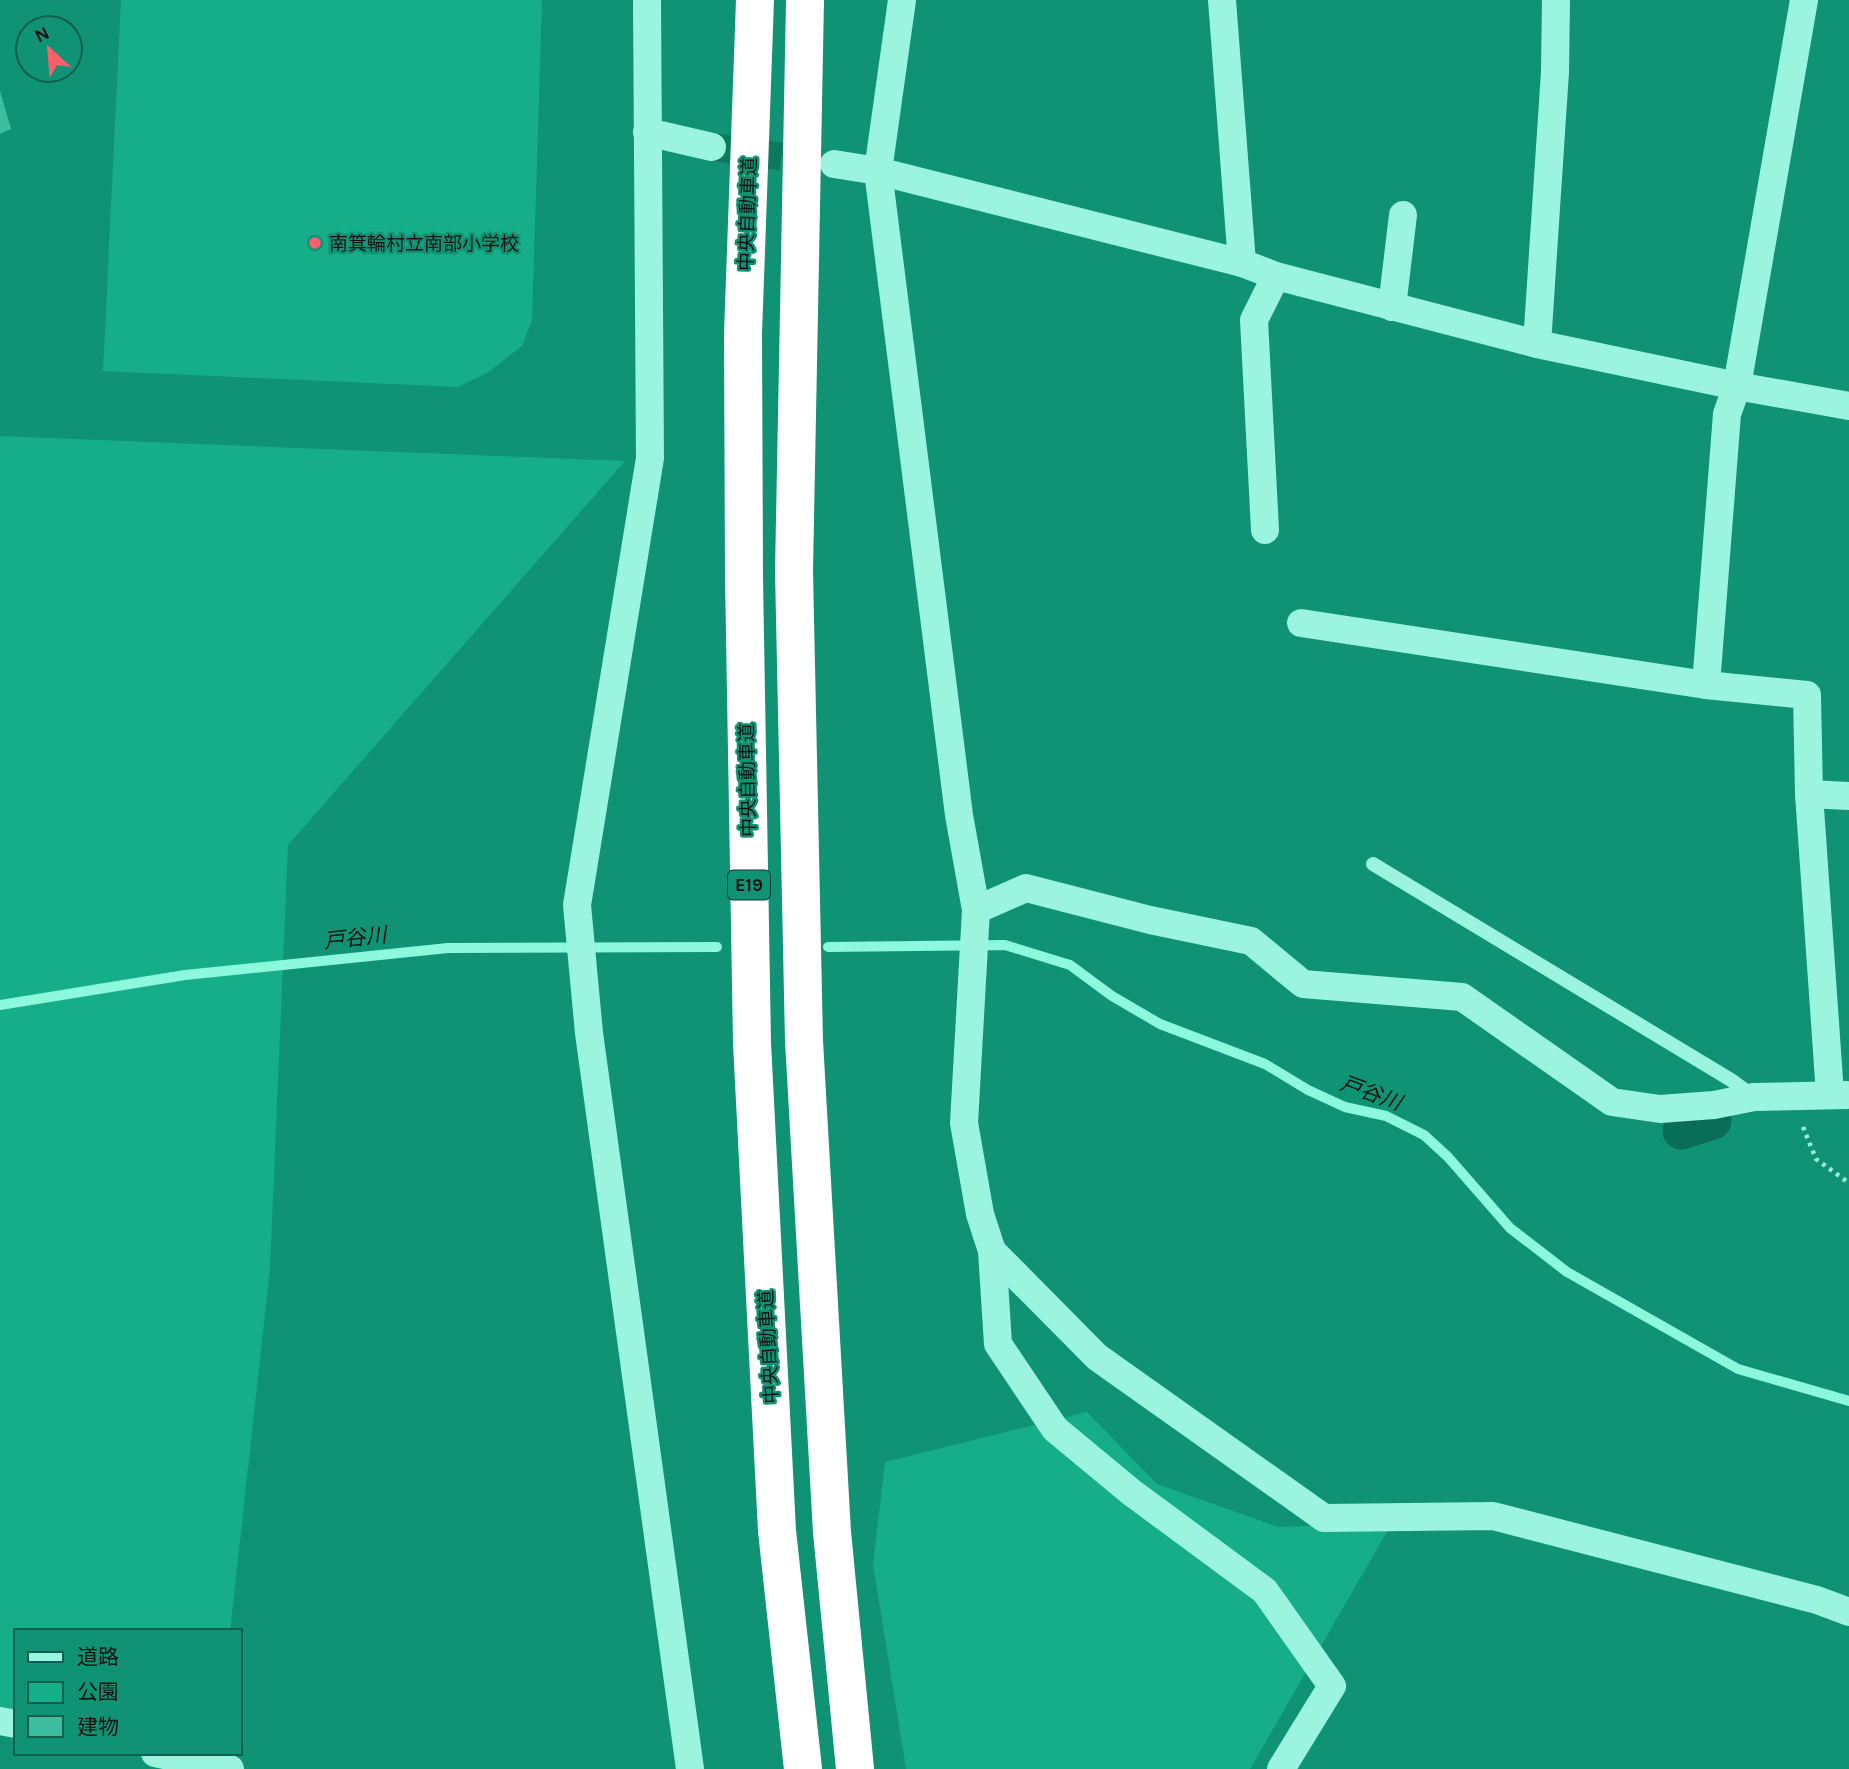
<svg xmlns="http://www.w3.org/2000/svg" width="1849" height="1769" font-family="Karla,'Noto Sans JP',sans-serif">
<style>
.green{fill:#16ae89}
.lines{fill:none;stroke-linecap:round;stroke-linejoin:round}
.stream{stroke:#8cf8dc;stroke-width:10}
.canal{stroke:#086e58;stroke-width:37}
.building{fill:#3cbe9e}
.street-tunnel{stroke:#0f7960;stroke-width:28;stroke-dasharray:28 14;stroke-linecap:butt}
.path{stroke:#9bf4de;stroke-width:4.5;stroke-dasharray:3.5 5;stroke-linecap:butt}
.lane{stroke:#9bf4de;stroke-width:14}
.street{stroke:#9bf4de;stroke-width:28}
.highway{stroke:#fff;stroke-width:38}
.poi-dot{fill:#ff5e6b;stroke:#0f9374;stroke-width:2.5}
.labels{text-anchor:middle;stroke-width:5;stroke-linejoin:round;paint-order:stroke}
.shield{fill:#0f9374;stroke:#10382f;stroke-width:2}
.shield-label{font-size:18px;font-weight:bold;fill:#111}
.street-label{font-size:19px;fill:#111;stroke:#0f9374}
.poi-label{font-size:19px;fill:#111;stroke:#0f9374;text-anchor:start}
.water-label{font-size:21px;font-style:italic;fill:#111;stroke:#0f9374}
</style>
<rect width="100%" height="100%" fill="#0f9374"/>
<!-- green -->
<g class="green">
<polygon points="121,0 542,0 532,320 522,346 487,373 458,387 103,371"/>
<polygon points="0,436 625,461 288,845 270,1269 230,1631 16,1631 16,1726 0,1725"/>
<polygon points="1087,1412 1157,1484 1278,1527 1392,1523 1250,1769 906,1769 873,1564 885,1462"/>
</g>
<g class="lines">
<!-- stream -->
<g class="stream">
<polyline points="828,947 1005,945 1070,965 1112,996 1160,1024 1265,1064 1308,1090 1345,1107 1386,1116 1424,1135 1448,1157 1510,1228 1567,1272 1738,1369 1849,1401"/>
<polyline points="0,1005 185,975 448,948 717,947"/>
</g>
<!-- canal -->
<polyline class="canal" points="1681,1131 1713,1121"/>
</g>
<!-- building -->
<polygon class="building" points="0,91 11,129 0,134"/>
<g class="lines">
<!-- street-tunnel -->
<polyline class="street-tunnel" points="712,147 820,162"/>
<!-- path -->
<polyline class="path" points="1803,1127 1816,1159 1849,1183"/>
<!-- lane -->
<polyline class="lane" points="1373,864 1731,1080 1754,1097"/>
<!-- street -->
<g class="street">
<polyline points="647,0 650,458 577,905 589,1033 690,1769"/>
<polyline points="902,0 878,171 959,815 976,910 964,1123 980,1214 992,1251 1097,1357 1324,1518 1493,1516 1817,1600 1849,1612"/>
<polyline points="1222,0 1242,263"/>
<polyline points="1804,0 1737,386 1727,414 1706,685 1807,695 1809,794 1830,1094"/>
<polyline points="647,132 712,147"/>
<polyline points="834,164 878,171 1242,263 1276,276 1537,344 1737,386 1849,406"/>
<polyline points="1392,307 1403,215"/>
<polyline points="1537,344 1555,72 1556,0"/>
<polyline points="1265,530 1254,320 1276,276"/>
<polyline points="1301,623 1706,685"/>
<polyline points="1809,794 1849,796"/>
<polyline points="976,910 1026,888 1150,920 1251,941 1303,984 1462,997 1612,1102 1660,1109 1714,1105 1754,1097 1846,1095"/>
<polyline points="992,1251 998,1344 1055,1429 1131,1492 1265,1591 1332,1686 1281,1769"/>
<polyline points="0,1721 16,1724"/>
<polyline points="155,1753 230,1769"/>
</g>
<!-- highway -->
<g class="highway">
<polyline points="755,0 743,334 744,577 752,1043 777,1531 803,1769"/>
<polyline points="805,0 794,571 804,1041 832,1532 855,1769"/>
</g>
</g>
<!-- markers -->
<circle class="poi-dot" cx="315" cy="243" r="7"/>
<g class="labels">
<!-- shield labels -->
<rect class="shield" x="728" y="870.5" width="42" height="29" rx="5"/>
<g class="shield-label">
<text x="749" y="891">E19</text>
</g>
<!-- street labels -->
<g class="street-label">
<text transform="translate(747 214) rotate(-88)" y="7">中央自動車道</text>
<text transform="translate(747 780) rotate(-91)" y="7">中央自動車道</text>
<text transform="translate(768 1347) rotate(-93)" y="7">中央自動車道</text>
</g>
<!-- poi labels -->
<g class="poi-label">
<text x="329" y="250">南箕輪村立南部小学校</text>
</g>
<!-- water labels -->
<g class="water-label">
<text transform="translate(355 938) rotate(-6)" y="7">戸谷川</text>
<text transform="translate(1371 1093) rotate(20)" y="7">戸谷川</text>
</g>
</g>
<!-- legend -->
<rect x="14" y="1629" width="228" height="126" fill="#0f9374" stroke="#105f4c" stroke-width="2"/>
<rect x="28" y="1652" width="35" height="10" fill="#9bf4de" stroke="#105f4c" stroke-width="2"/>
<text x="77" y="1664" font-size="21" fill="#111111">道路</text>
<rect x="28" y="1682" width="35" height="21" fill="#16ae89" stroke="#105f4c" stroke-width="2"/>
<text x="77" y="1699" font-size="21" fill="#111111">公園</text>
<rect x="28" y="1716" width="35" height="21" fill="#3cbe9e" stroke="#105f4c" stroke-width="2"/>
<text x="77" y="1734" font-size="21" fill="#111111">建物</text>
<!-- north arrow -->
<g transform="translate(49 49) rotate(334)"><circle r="33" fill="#0f9374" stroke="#105f4c" stroke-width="2"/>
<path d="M0-5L12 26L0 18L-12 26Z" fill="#ff5e6b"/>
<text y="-10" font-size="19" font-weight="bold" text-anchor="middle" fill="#111111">N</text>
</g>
</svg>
